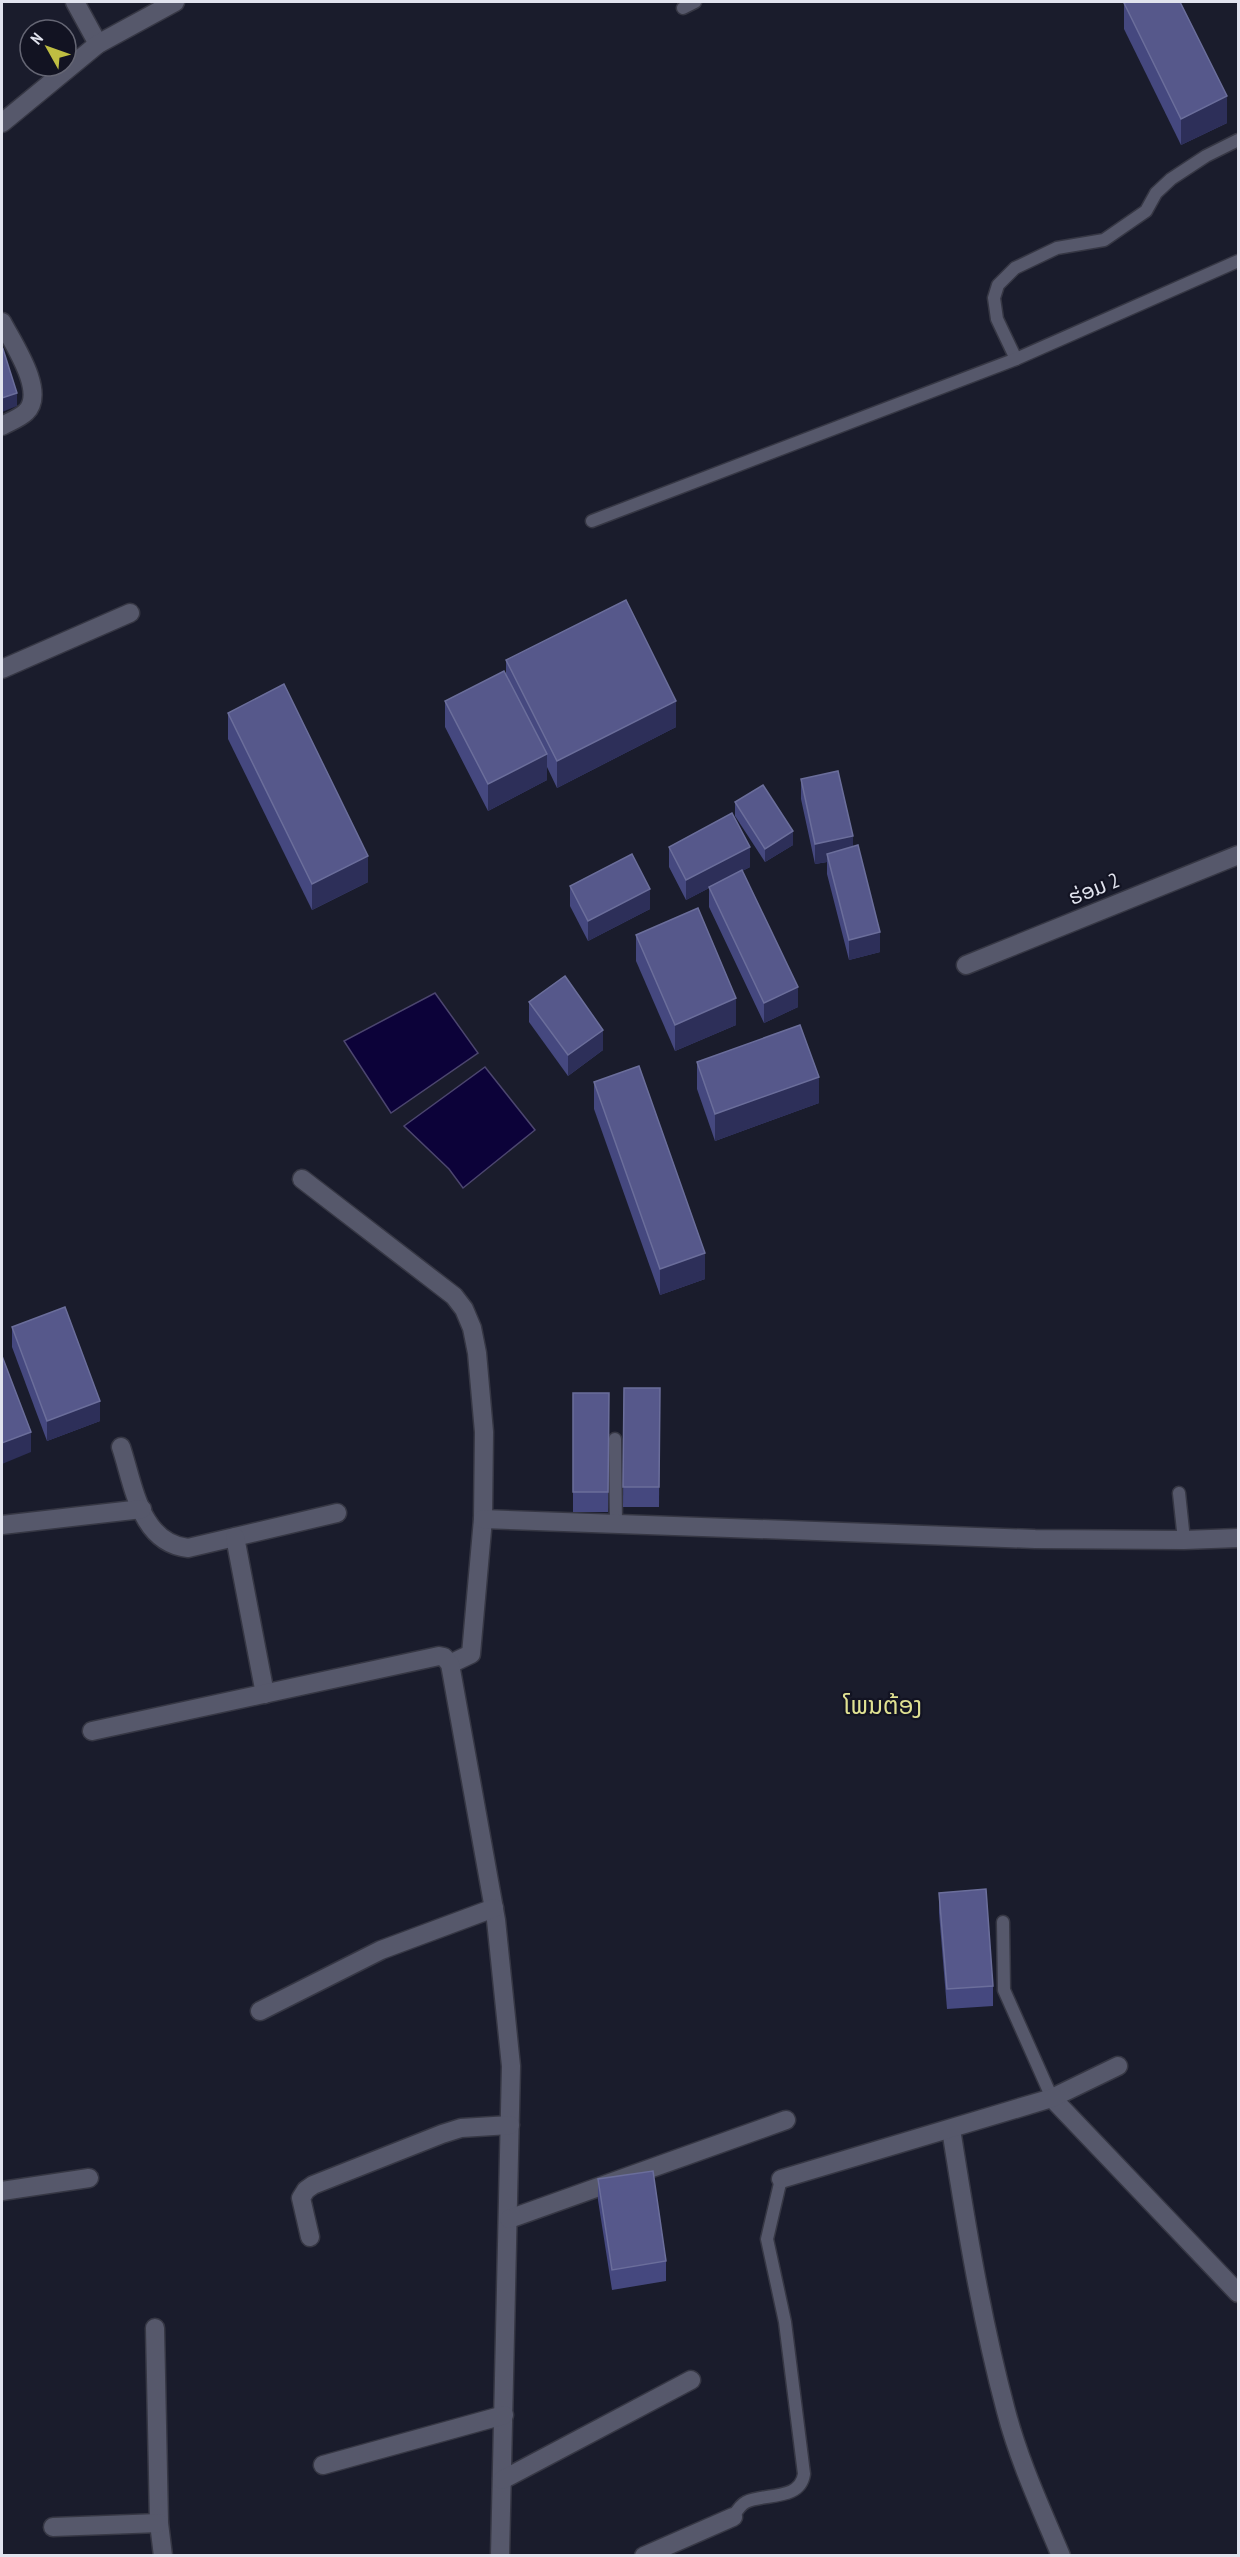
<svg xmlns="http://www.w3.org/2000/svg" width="1240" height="2557" font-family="'PT Sans Narrow','Noto Sans Lao',sans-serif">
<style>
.water{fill:#0c0239;stroke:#4c466f;stroke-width:1.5}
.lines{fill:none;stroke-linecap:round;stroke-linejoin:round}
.lane-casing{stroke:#363744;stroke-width:15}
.street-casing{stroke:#363744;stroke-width:21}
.lane{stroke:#56586b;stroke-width:12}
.street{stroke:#56586b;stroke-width:18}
.wall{fill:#45487f}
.shaded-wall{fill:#2d2f59}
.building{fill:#56588b;stroke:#6b6e9b;stroke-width:1.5}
.labels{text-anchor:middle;stroke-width:4.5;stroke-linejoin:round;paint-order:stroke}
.street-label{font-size:21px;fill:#e1e3ee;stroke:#121322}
.quarter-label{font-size:24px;fill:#e0e192;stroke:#121322}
</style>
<rect width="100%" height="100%" fill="#1a1c2c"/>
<!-- water -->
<g class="water">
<polygon points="435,993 478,1053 391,1113 344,1041"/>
<polygon points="485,1067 535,1130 463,1188 449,1169 404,1126"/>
</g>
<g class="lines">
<defs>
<g id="lane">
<polyline points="683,8 695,2"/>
<polyline points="1016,359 997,319 994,298 998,285 1015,268 1057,248 1104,240 1146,211 1156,193 1171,179 1206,156 1238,140"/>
<polyline points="592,521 1016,359 1238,261"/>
<polyline points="615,1439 616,1524"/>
<polyline points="1179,1493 1184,1540"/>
<polyline points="1003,1922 1004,1990 1052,2098"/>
<path d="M733,2517C736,2512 740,2505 746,2502C765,2493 800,2501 804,2474L785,2322L767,2239L781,2179"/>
</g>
<g id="street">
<polyline points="75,2 98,44"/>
<polyline points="2,123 98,44 175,2"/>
<path d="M2,322C12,342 47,392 26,412C20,418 9,422 2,426"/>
<polyline points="2,669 130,613"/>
<polyline points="966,965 1238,855"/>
<polyline points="302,1179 454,1296 464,1309 472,1328 477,1353 484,1432 483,1519 471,1654 450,1664"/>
<path d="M121,1447C134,1486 140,1543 188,1548L337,1513"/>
<polyline points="483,1519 1035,1539 1184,1540 1238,1538"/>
<polyline points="2,1525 142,1509"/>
<polyline points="235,1537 265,1694"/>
<polyline points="92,1731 439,1656 444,1657 450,1664 496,1920 511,2066 500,2556"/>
<polyline points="260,2011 381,1950 494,1908"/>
<polyline points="1052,2098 1238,2293"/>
<path d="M951,2129C966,2224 981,2318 1006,2411C1019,2461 1041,2508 1061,2556"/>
<polyline points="781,2179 1052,2098 1118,2066"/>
<polyline points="2,2191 89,2178"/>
<polyline points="509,2219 786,2120"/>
<polyline points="310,2237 301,2198 306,2190 313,2185 442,2134 461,2128 510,2125"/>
<polyline points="155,2328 159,2523 163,2556"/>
<polyline points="323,2465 504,2415"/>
<polyline points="502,2480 691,2380"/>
<polyline points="53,2527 159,2523"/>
<polyline points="644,2556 733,2517"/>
</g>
</defs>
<!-- lane casing -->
<use href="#lane" class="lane-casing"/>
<!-- street casing -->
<use href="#street" class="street-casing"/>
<!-- lane -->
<use href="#lane" class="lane"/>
<!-- street -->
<use href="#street" class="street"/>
</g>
<!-- wall -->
<g class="wall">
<polygon points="1124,3 1227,123 1181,145 1124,29"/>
<polygon points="506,660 676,727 557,788 547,767 547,780 488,811 445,727 445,701 506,674"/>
<polygon points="228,713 368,882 312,910 228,739"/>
<polygon points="801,779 853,847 880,952 849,960 827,874 827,862 815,864 801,799"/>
<polygon points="735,802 793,845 765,862 735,816"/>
<polygon points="669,847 750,867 742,871 798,1007 764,1023 709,907 709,888 686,900 669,867"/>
<polygon points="570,886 650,909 588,941 570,906"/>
<polygon points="636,935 736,1025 675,1051 636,961"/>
<polygon points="529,1002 603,1050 568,1076 529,1022"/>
<polygon points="697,1062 819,1103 715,1141 697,1089"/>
<polygon points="594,1082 705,1279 660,1295 594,1109"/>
<polygon points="12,1327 100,1421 47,1441 12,1347"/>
<polygon points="624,1388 660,1388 659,1507 623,1507"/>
<polygon points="573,1393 609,1393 608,1512 573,1512"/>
<polygon points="939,1893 993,1986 993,2006 947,2009 939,1913"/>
<polygon points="598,2179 666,2261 666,2281 612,2290 598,2200"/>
</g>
<!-- shaded-wall -->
<g class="shaded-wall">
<polygon points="1227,96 1227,123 1181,145 1181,119"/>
<polygon points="17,393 17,406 2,412 2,398"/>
<polygon points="676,701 676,727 557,788 557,761"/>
<polygon points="547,754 547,780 488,811 488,784"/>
<polygon points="793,831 793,845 765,862 765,849"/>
<polygon points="853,836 853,856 827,854 827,862 815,864 815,844"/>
<polygon points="750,847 750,867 686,900 686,880"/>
<polygon points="368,856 368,882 312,910 312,884"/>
<polygon points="650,889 650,909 588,941 588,921"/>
<polygon points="880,932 880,952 849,960 849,940"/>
<polygon points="798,987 798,1007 764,1023 764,1003"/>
<polygon points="736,998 736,1025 675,1051 675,1025"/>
<polygon points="603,1030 603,1050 568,1076 568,1055"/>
<polygon points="819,1077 819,1103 715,1141 715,1114"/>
<polygon points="705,1253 705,1279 660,1295 660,1269"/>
<polygon points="100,1401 100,1421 47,1441 47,1421"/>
<polygon points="31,1432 31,1452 2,1464 2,1443"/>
</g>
<!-- building -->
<g class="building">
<polygon points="1127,2 1180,2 1227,96 1181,119 1124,3"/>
<polygon points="3,349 17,393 2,398 2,350"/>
<polygon points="626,600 676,701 557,761 506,660"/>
<polygon points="504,671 547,754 488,784 445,701"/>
<polygon points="284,684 368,856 312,884 228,713"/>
<polygon points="838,771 853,836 815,844 801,779"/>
<polygon points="763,785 793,831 765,849 735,802"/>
<polygon points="732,813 750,847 686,880 669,847"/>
<polygon points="858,845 880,932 849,940 827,854"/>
<polygon points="632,854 650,889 588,921 570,886"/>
<polygon points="742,870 798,987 764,1003 709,887"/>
<polygon points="698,908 736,998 675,1025 636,935"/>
<polygon points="565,976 603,1030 568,1055 529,1002"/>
<polygon points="800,1025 819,1077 715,1114 697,1062"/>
<polygon points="639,1066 705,1253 660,1269 594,1082"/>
<polygon points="65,1307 100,1401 47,1421 12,1327"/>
<polygon points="2,1356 31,1432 2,1443"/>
<polygon points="624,1388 660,1388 659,1487 623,1487"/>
<polygon points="573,1393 609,1393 608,1492 573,1492"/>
<polygon points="986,1889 993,1986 947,1989 939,1893"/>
<polygon points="653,2171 666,2261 612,2270 598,2179"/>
</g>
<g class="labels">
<!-- street labels -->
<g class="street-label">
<text transform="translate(1094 889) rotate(-22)" y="7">ຮ່ອມ 2</text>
</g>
<!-- quarter labels -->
<g class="quarter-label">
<text x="883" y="1714">ໂພນຕ້ອງ</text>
</g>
</g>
<!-- border -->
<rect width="1240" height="2557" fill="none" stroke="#e1e3ee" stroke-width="6"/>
<!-- north arrow -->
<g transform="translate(48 48) rotate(310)"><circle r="28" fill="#121322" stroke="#656674" stroke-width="1.5"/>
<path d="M0-4.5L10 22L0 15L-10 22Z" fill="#bfbe42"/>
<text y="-9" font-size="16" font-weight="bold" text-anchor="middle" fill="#e1e3ee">N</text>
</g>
</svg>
